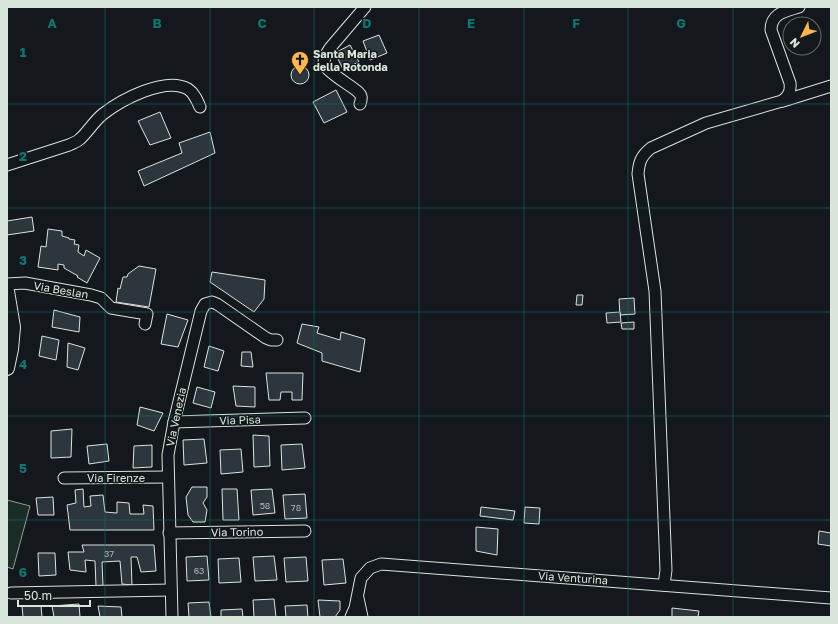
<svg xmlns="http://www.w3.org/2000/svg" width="838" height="624" font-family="'Golos Text',sans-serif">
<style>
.green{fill:#1a2d24;stroke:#939e99}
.building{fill:#2c363c;stroke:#d8e6dc}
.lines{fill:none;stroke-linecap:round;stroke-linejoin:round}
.minor-casing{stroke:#d8e6dc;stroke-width:13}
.major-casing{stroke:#d8e6dc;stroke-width:16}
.minor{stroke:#14181c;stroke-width:11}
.major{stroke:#14181c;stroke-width:14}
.grid{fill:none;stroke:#0f766e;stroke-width:1;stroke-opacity:0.55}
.labels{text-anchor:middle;stroke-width:3;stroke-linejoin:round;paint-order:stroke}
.number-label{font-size:9px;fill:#adbab4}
.poi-label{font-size:11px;font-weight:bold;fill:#d8e6dc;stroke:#14181c;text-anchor:start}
.street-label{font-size:11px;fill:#d8e6dc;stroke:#14181c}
.grid-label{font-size:13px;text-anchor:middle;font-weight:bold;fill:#0f766e;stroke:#14181c;stroke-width:3;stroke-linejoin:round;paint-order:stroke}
</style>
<rect width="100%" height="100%" fill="#14181c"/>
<!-- green -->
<polygon class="green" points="7,500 30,506 13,569 7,567"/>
<!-- building -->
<g class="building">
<polygon points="379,35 387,53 370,60 363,41"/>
<polygon points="350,45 359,62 343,69 335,53"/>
<circle cx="300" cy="75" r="9"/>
<polygon points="336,90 347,112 324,123 313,102"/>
<polygon points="160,112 171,138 150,145 138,121"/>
<polygon points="210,132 215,153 144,186 138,171 182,153 179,143"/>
<polygon points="32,217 34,231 7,235 7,221"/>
<polygon points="48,229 62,231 62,236 69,238 69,239 75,240 74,244 79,245 78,252 84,256 86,250 100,258 87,283 77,277 78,276 64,268 64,265 58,264 58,270 38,267 41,246 46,247"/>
<polygon points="139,266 156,269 149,307 116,302 118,288 120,289 123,277 127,277 128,274"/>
<polygon points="212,272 265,280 264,299 254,312 210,282"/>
<polygon points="577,295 583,295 582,305 576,305"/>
<polygon points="634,298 635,314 620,315 619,299"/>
<polygon points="54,310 80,317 79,332 52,327"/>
<polygon points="620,312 621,322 607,323 606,313"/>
<polygon points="167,314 188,320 178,347 161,344"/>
<polygon points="634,322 634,329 622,329 621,323"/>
<polygon points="302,324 319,327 317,333 340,340 341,332 365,339 360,372 322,361 322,353 297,343"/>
<polygon points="42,336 59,340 56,360 39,356"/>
<polygon points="68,343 85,348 78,370 67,367"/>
<polygon points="209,346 224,351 218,371 204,367"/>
<polygon points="242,352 251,352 253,367 241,366"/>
<polygon points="266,373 303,373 302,400 292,400 292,392 281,392 280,400 269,400"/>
<polygon points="233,386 255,387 255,407 236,406"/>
<polygon points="197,387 215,392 211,408 193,403"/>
<polygon points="140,407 163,413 154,431 137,425"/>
<polygon points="72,429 71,457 51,458 51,431"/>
<polygon points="253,435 269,436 270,466 254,467"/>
<polygon points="204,439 207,463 184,465 183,440"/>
<polygon points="107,444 109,461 89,464 87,446"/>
<polygon points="302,444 305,468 282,470 281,445"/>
<polygon points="152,445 152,467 133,468 134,446"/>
<polygon points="241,449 243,472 221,474 220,450"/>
<polygon points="192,487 207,487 207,497 203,503 207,510 205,522 193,522 188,515 186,497"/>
<polygon points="83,489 84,507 91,506 90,496 103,495 105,512 117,513 117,502 129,503 130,514 144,514 143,505 153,506 154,530 70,530 67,505 76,503 75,490"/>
<polygon points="222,489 237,489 239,520 223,520"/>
<polygon points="272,489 275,513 253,515 251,490"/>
<polygon points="305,494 307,518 285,519 283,495"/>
<polygon points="53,497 54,515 38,515 36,498"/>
<polygon points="481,507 515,511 513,520 480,516"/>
<polygon points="525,507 540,508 539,524 524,523"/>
<polygon points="476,527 498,529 497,555 476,551"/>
<polygon points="819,531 831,533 831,546 818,544"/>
<polygon points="82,545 154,545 156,571 141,572 137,557 131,557 132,585 122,584 120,561 102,562 103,586 96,586 95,561 85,560 86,572 70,570 68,552 84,552"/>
<polygon points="38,553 55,553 56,575 39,576"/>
<polygon points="207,556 209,580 187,581 186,557"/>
<polygon points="274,556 277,580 255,581 253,557"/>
<polygon points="306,557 308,581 286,582 284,558"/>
<polygon points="239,558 241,582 219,583 218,559"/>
<polygon points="343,559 346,583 324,585 322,560"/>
<polygon points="274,599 276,617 254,617 253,600"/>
<polygon points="318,600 340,601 340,610 335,617 320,617"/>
<polygon points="209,602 211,617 189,617 188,603"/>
<polygon points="79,604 80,617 54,617 52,606"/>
<polygon points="307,605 308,617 286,617 285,606"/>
<polygon points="22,606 41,606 42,617 23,617"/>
<polygon points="98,606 121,607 122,617 100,617"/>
<polygon points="672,608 699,611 698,617 672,617"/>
<polygon points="242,609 243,617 221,617 221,610"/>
</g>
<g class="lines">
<defs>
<g id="minor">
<polyline points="783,101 831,86"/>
<path d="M360,104C362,98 362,95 357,91C351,86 328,72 325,66C322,59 327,53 330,48L365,7"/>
<path d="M7,165L69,145C73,143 77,142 80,139C88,132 94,121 103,114C121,100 165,76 188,89C194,93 197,100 200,107"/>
<polyline points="7,284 25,283 91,295 101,298 111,308 147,314 145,324"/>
<polyline points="174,422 305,418"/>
<polyline points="64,478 168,477"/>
<polyline points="169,533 305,531"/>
<path d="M664,585L666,570L655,291L638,174C639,162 641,156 651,148L706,123L782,101C789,96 791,91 790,83L771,30C771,13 786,11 799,7"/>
<polyline points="11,593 171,590"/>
<polyline points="358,598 362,617"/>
<polyline points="172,617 168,455 174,422 201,311 205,304 212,302 217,304 266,338 271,340 277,340"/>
<polyline points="351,617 355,608 361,578 370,568 381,564 831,598"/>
</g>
<polyline id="major" points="7,291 13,327 11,349 7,368"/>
</defs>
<!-- minor casing -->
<use href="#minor" class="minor-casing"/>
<!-- major casing -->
<use href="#major" class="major-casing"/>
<!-- minor -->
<use href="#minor" class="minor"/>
<!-- major -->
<use href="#major" class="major"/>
</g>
<!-- grid -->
<path class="grid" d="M105,7V617M210,7V617M314,7V617M419,7V617M524,7V617M628,7V617M733,7V617M7,104H831M7,208H831M7,312H831M7,416H831M7,520H831"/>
<!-- icons -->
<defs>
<symbol id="church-pin" viewBox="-11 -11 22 30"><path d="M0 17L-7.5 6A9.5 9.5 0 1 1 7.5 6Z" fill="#ffb74d" stroke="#14181c"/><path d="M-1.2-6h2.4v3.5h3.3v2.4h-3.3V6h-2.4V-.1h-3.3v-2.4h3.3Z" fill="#111"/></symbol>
</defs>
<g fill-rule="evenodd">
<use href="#church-pin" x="290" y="50" width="20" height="27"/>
</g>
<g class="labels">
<!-- number labels -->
<g class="number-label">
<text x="265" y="509">58</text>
<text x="296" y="511">78</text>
<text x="109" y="557">37</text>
<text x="199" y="574">63</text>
</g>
<!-- poi labels -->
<g class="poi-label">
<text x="313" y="58">Santa Maria<tspan x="313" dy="13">della Rotonda</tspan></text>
</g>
<!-- street labels -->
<g class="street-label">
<text transform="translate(61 290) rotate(10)" y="4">Via Beslan</text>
<text transform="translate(176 417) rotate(-78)" y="4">Via Venezia</text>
<text transform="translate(240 420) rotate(-2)" y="4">Via Pisa</text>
<text x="116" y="482">Via Firenze</text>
<text transform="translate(237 532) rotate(-1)" y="4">Via Torino</text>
<text transform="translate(573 578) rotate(4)" y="4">Via Venturina</text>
</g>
</g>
<g class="grid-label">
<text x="52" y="28">A</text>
<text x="157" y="28">B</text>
<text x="262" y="28">C</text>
<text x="367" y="28">D</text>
<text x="471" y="28">E</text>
<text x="576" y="28">F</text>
<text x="681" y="28">G</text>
<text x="23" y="57">1</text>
<text x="23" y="161">2</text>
<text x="23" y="265">3</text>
<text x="23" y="369">4</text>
<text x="23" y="473">5</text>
<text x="23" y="577">6</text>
</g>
<!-- border -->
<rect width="838" height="624" fill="none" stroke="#d8e6dc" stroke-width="16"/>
<!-- north arrow -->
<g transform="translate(802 36) rotate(227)"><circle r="19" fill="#14181c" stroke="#626a69"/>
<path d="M0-3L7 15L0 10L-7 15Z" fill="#ffb74d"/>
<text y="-6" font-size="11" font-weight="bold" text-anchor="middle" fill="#d8e6dc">N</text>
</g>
<!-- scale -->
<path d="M18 600v6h72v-6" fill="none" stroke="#d8e6dc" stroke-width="2"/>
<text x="24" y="600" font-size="12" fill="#d8e6dc" stroke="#14181c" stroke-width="3" paint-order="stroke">50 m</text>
</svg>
